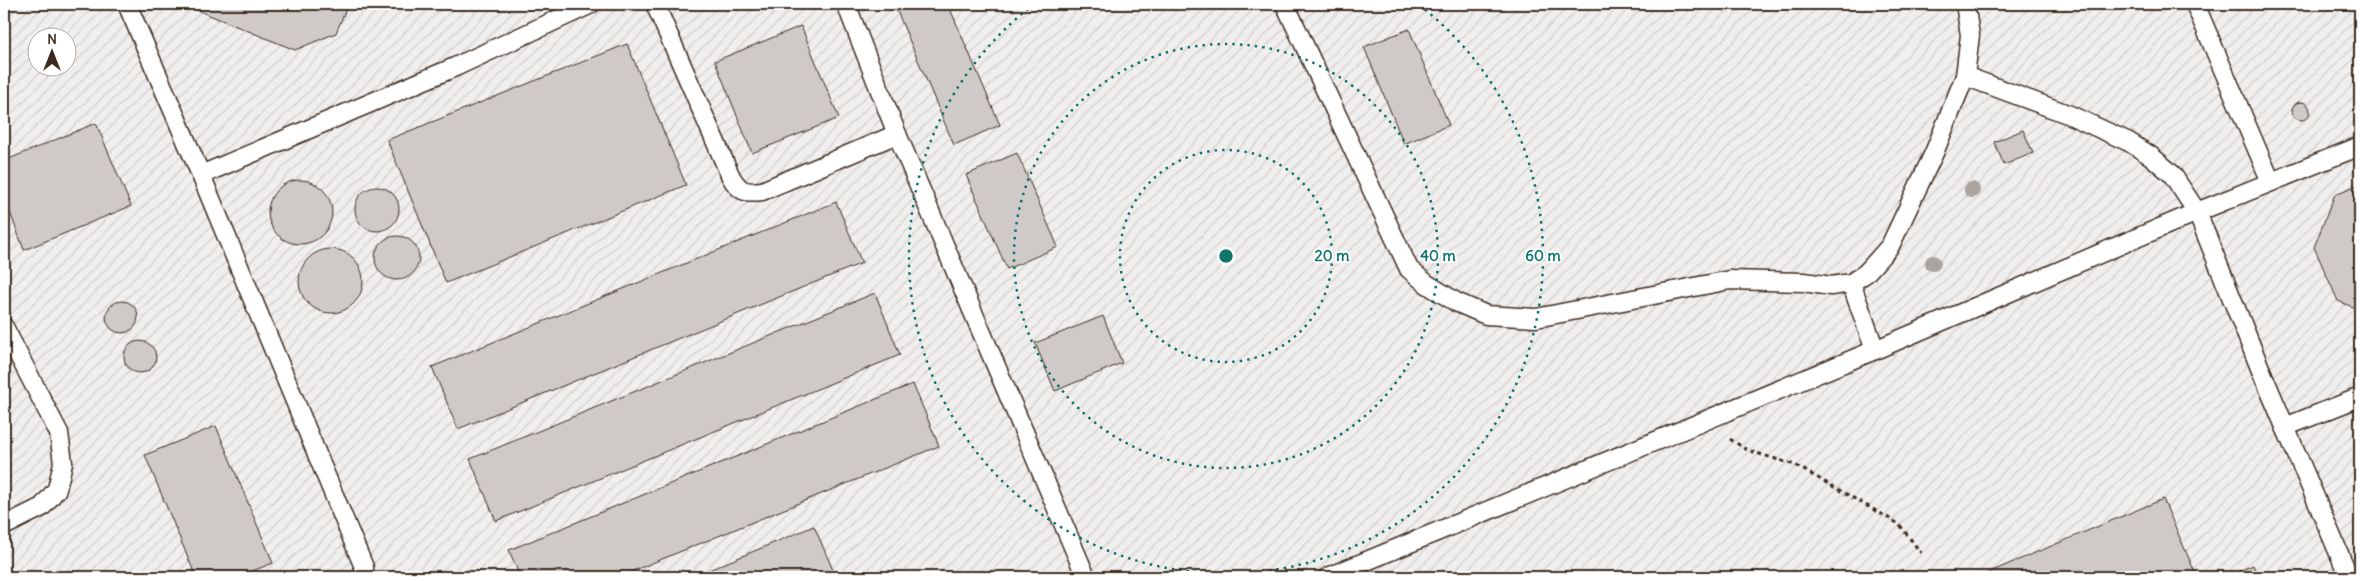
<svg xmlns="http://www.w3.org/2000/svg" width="2364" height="581" font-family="Delius,sans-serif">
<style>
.industrial{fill:url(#industrial-furrows);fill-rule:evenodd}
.building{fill:#cfcac7;stroke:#3b2a1e}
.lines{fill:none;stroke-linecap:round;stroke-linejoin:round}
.service-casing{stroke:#3b2a1e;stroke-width:21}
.path{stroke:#3b2a1e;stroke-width:3;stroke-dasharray:4 4;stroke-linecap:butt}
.service{stroke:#fff;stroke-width:18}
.tree{fill:#aaa39e}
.ring{fill:none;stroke:#0f766e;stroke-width:2.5;stroke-dasharray:2.5 5}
.centre{fill:#0f766e;stroke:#fff;stroke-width:2.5}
.ring-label{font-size:15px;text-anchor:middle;font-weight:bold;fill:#0f766e;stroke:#fff;stroke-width:4;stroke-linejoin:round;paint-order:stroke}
</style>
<defs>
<pattern id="industrial-furrows" width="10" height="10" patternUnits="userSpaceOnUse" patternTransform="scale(1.25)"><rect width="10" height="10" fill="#f1efee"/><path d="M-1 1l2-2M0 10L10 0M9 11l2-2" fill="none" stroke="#d0cdcc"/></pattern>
</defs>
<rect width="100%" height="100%" fill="#fff"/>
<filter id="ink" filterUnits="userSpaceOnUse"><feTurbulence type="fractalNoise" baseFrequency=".02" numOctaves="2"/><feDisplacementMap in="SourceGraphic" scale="10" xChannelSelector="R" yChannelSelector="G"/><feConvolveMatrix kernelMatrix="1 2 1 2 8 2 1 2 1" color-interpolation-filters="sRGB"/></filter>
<g filter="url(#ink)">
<!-- industrial -->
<path class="industrial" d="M4,4H2360V577H4ZM38,38H68V68H38Z"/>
<!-- building -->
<g class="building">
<polygon points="182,4 348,4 336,33 295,50"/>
<polygon points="894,4 948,4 1000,125 954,145"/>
<polygon points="801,26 839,118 752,153 715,61"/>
<polygon points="1409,29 1449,125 1404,144 1364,47"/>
<polygon points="627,44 686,185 446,283 387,140"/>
<circle cx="2301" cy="111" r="9"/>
<polygon points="96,123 131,206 24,250 4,196 4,161"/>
<polygon points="2023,130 2033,153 2004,165 1994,142"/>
<polygon points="1017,153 1058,247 1007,269 966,175"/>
<circle cx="300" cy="212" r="32"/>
<polygon points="2360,184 2360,310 2338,301 2314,247 2335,194"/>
<circle cx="377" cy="209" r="22"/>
<polygon points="836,202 862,263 458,429 432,367"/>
<circle cx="397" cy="258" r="22"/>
<circle cx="331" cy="281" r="32"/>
<polygon points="875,293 900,355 496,521 470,459"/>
<circle cx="122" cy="317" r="16"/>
<polygon points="1103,316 1122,363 1055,391 1035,343"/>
<circle cx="140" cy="357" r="16"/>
<polygon points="913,384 939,446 618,577 520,577 509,550"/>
<polygon points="216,426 273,563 237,577 196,577 145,455"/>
<polygon points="2163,499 2197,577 1986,577 1985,574"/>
<polygon points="814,526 836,577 692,577"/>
<polygon points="2253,565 2259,577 2225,577"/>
</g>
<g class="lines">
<defs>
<g id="service">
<polyline points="127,4 201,175 356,548 364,567 364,577"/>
<path d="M655,4L731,177C740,192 745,193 762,191L897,134"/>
<polyline points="846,4 897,134 1086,577"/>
<polyline points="1285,4 1409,269 1427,284 1456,302 1486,315 1536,318 1730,280 1804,282 1831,286 1851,283 1866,273 1890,246 1934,153 1965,76 1970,35 1965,4"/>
<polyline points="2195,4 2271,182"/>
<polyline points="1965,76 2070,115 2129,142 2151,156 2172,174 2197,212 2260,368 2349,577"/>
<polyline points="201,175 455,67 591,4"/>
<polyline points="1851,283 1875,350"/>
<polyline points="4,327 59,433 63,463 57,489 42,507 4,526"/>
<polyline points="2285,427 2360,397"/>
<polyline points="1328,577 1875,350 2197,212 2360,146"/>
</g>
</defs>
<!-- service casing -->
<use href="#service" class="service-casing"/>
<!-- path -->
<polyline class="path" points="1730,439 1747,450 1795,465 1899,524 1921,553"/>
<!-- service -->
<use href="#service" class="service"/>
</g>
<!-- trees -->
<g class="tree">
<circle cx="1972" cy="190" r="8"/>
<circle cx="1933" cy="263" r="8"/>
</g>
</g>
<!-- distance rings -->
<g class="ring">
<circle cx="1226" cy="256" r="106"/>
<circle cx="1226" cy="256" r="212"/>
<path d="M1419 5A317 317 0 1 1 1033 5"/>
</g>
<circle cx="1226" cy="256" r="8" class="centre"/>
<g class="ring-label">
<text x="1332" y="261">20 m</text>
<text x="1438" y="261">40 m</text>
<text x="1543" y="261">60 m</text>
</g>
<!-- margin -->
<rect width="2364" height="581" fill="none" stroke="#fff" stroke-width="20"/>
<rect x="10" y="10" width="2344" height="561" fill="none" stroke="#3b2a1e" stroke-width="2" filter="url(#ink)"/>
<!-- north arrow -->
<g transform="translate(52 52)"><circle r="24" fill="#ffffff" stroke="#b1aaa5"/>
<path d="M0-4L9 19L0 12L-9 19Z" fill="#3b2a1e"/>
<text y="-8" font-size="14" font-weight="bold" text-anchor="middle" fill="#3b2a1e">N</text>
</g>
</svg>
